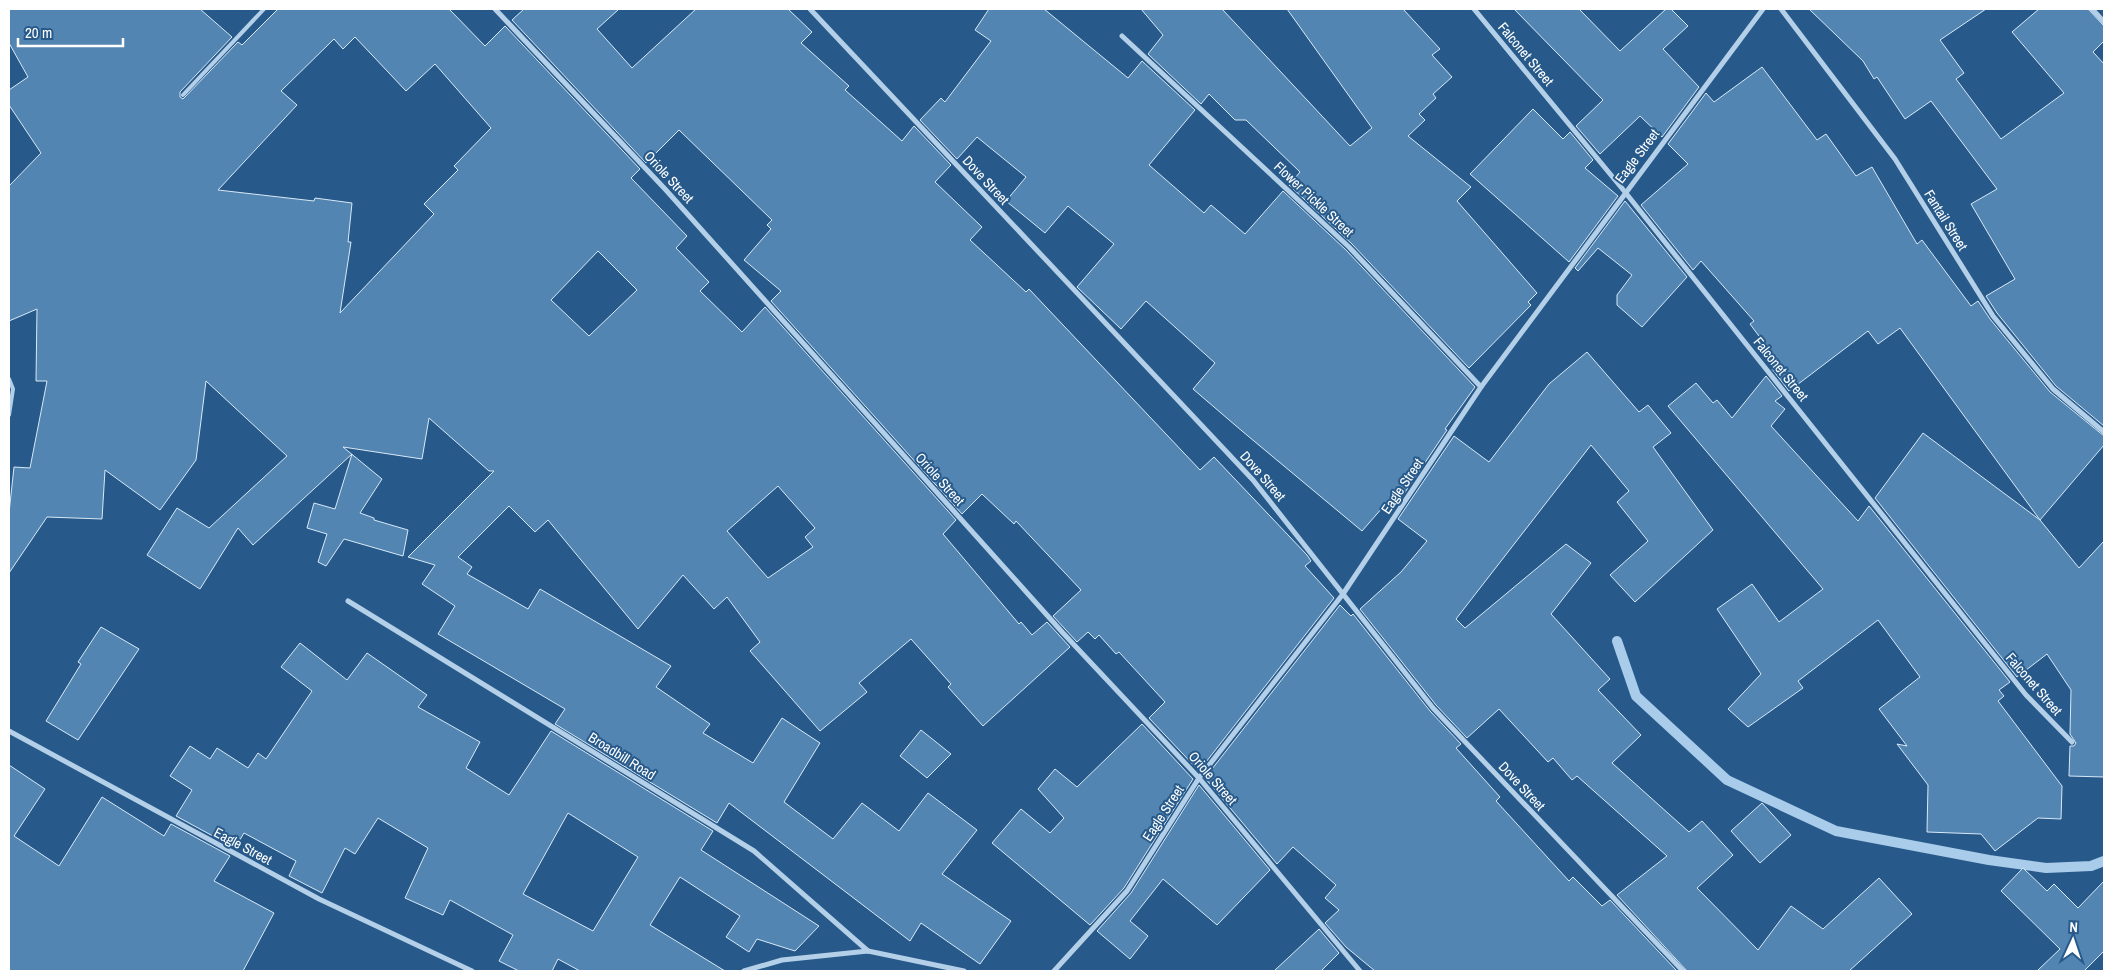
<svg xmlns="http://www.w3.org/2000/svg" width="2113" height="980" font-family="'Archivo Narrow',sans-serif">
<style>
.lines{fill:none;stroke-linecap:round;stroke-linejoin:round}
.stream{stroke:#a9ccea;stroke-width:10}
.building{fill:#5385b2;stroke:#d8e9f7;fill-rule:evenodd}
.lane{stroke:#b4d0e9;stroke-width:4}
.street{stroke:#b4d0e9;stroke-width:5}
.labels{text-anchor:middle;stroke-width:4;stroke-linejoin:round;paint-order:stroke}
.street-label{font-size:14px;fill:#fff;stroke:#275a8a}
</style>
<rect width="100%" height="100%" fill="#275a8a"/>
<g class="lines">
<!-- stream -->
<polyline class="stream" points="1617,641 1636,696 1727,780 1836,831 1989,860 2046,868 2091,866 2104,861"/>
</g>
<!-- building -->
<g class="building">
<path d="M9,9H200L232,37L180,92V97L183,99L238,42L242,45L278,9H449L485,46L505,26L640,169L631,178L687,236L676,248L709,282L700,291L742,332L765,307L956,520L943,534L1019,624L1021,622L1032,635L1047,622L1070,647L983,726L948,687L951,684L911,639L859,683L867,692L820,731L750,651L760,642L727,597L714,609L683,575L638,629L548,520L535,532L509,506L458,557L472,567L467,574L528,609L540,589L671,666L656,687L710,724L703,733L753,763L782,718L820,743L784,802L833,839L862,803L899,831L928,793L977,830L942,874L1011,921L980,964L921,923L910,941L729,803L717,823L555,724L565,709L438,634L455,606L422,584L435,565L408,557L494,471H489L429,418L422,459L343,447L382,479L360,513L374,518V520L408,530L403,556L344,539L326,566L318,562L327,534L307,528L314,503L335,509L352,454L253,545L238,528L200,589L147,555L177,508L209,528L287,456L206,381L196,460L160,510L105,470L102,519L47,517L9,573V513L14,467L30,468L47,381H36L37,309L9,321V186L41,153L9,105V90L28,77L9,43ZM355,37L406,91L435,64L491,128L454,166L458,170L424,204L434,214L340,313L351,242H348L352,203L315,198L314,201L218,190L297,105L281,91L334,39L343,49ZM598,251L637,290L589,336L551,300ZM778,486L815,528L805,537L813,547L768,578L727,531Z"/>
<polygon points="524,9 619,9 597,29 632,68 696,9 788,9 812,32 801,43 849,86 845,90 902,141 914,126 951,165 935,182 982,227 970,240 1026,292 1029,289 1200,470 1214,457 1307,555 1311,561 1305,566 1334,598 1199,771 1149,718 1165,702 1119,652 1116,654 1099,635 1095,639 1088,632 1077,642 1053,616 1081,590 1016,521 1014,524 982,494 962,514 771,301 781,291 744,260 771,229 767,225 772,220 679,130 646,163 512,20"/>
<polygon points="989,9 1044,9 1128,78 1142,61 1195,110 1149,165 1204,213 1211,205 1245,234 1283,191 1346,250 1475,387 1445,429 1447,430 1391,513 1383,507 1362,531 1242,431 1193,389 1215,363 1146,301 1121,329 1077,287 1114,244 1068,206 1045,233 1006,201 1026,177 977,137 957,159 920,120 941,98 945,102 991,41 975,30"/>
<polygon points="1141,9 1222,9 1350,146 1372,128 1287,9 1403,9 1440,49 1432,55 1452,77 1433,94 1436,98 1419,114 1425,120 1408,136 1471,187 1457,201 1537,293 1528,302 1531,305 1469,368 1352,244 1289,185 1300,172 1246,120 1235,120 1209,94 1201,104 1148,54 1163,35"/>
<polygon points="1514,9 1579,9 1620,51 1666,9 1671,9 1688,26 1663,49 1699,87 1662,137 1640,116 1600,154 1576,126 1603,100"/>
<polygon points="1809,9 1986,9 1940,40 1964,73 1956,79 2001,139 2064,93 2012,32 2039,9 2088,9 2104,26 2104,41 2093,52 2104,64 2104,426 2056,386 1997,313 1986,296 2015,279 1971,204 1997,189 1931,101 1905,119 1877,77 1874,79 1863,61"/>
<polygon points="1762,67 1817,140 1826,134 1856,176 1872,167 1917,244 1922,240 1971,306 1978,301 1990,319 2050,392 2104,436 2104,445 2040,520 1900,328 1878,344 1868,331 1789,391 1772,369 1778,362 1750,324 1754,321 1701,261 1693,270 1641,205 1688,164 1668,144 1706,93 1714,102"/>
<polygon points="1533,109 1563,139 1570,132 1593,160 1585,168 1618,196 1569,262 1470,174"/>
<polygon points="1625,201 1687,277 1642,327 1617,305 1617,295 1632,275 1598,248 1578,271 1575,268"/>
<polygon points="1587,352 1639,412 1648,405 1671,433 1653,447 1713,530 1635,602 1610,575 1648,541 1617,502 1629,491 1591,445 1456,619 1465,628 1566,544 1591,563 1551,614 1610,679 1598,690 1641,735 1612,763 1689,832 1702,821 1733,855 1697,888 1758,950 1791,906 1823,929 1879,878 1912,914 1849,971 1687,971 1617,895 1667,856 1577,776 1572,780 1553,758 1548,762 1499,709 1467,738 1436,705 1360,609 1401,572 1427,541 1398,519 1454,436 1489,462 1549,384"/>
<polygon points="1766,376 1782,396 1775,401 1785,409 1771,426 1858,521 1869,506 2010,682 1999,690 2004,696 1998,701 2062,786 2061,819 2038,818 1995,851 1981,834 1927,832 1928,785 1897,744 1907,746 1879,709 1920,677 1878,620 1798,681 1803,688 1748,727 1728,709 1761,674 1717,609 1752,584 1779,622 1823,589 1668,406 1696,383 1713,403 1717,400 1732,418"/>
<polygon points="1923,433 2040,520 2079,568 2104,541 2104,777 2069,776 2070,746 2074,746 2076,743 2070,734 2071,690 2047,654 2017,677 1875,498"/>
<polygon points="1340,605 1351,616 1353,614 1430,711 1461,744 1456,748 1500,797 1496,801 1569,881 1573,877 1602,906 1610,900 1677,971 1375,971 1346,947 1325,923 1339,910 1325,898 1336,885 1293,847 1277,864 1205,778"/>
<polygon points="101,627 139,649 78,740 46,721 81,664 78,662"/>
<path d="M300,643L347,680L367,653L427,695L418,707L480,742L466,768L509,795L551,731L713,831L701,850L819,926L795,951L757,939L749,952L726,937L740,916L680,877L650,925L725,971H580L558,959L552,971H519L499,961L513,935L450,900L443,915L405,898L428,848L378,818L355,854L345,848L322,893L289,876L296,861L244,833L235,848L176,816L192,790L170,776L190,746L210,759L217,748L248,768L258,753L266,759L312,691L281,667ZM568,813L638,857L593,931L523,894Z"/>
<polygon points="1142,724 1193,779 1124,888 1090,925 992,843 1021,809 1050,833 1064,818 1038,789 1055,769 1077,787"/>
<polygon points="921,730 951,754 927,778 900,756"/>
<polygon points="9,765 45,789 14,836 59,866 102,797 164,836 171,824 230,856 214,881 274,913 243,971 9,971"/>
<polygon points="1199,785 1270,870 1217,925 1163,879 1130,921 1148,936 1130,959 1097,931 1131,893"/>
<polygon points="1762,803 1791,835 1760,863 1731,831"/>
<polygon points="2023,868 2047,891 2054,884 2078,908 2104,881 2104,951 2084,971 2037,971 2060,949 2001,891"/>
<polygon points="1319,929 1339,953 1321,971 1274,971"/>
</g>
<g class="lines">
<!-- lane -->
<g class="lane">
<polyline points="183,95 264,9"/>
<polyline points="9,379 13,389 9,415"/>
</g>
<!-- street -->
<g class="street">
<polyline points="495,9 665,189 1063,633 1199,778 1360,971"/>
<polyline points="810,9 1253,480 1433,708 1683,971"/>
<polyline points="1474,9 1625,192 2026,695 2072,742"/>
<polyline points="1781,9 1895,159 1993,316 2053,389 2104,432"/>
<polyline points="2092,9 2104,22"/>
<polyline points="1122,36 1349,247 1481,387"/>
<polyline points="348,601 754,851 868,951"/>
<polyline points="9,731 319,899 472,971"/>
<polyline points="744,971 782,960 868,951 964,971"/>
<polyline points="1054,971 1127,891 1199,778 1343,594 1481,387 1763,9"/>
</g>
</g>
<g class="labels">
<!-- street labels -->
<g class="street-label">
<text transform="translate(1526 54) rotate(50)" y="5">Falconet Street</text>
<text transform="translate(1637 156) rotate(-53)" y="5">Eagle Street</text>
<text transform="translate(669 177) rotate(47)" y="5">Oriole Street</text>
<text transform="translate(986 180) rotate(47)" y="5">Dove Street</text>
<text transform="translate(1314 199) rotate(43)" y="5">Flower Pickle Street</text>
<text transform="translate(1946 220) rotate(58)" y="5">Fantail Street</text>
<text transform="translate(1781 369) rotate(51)" y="5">Falconet Street</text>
<text transform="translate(1263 476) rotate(49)" y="5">Dove Street</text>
<text transform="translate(940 479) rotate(48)" y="5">Oriole Street</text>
<text transform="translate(1402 486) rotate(-56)" y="5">Eagle Street</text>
<text transform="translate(2034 684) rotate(49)" y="5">Falconet Street</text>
<text transform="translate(622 756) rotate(32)" y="5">Broadbill Road</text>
<text transform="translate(1213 778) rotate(49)" y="5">Oriole Street</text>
<text transform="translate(1522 786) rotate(47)" y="5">Dove Street</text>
<text transform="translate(1163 813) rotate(-57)" y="5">Eagle Street</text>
<text transform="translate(243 846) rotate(28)" y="5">Eagle Street</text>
</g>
</g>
<!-- border -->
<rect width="2113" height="980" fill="none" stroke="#ffffff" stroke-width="20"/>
<!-- north arrow -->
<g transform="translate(2073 940) rotate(3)" stroke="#275a8a" stroke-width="4" paint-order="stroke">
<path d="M0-4L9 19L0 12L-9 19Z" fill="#ffffff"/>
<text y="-8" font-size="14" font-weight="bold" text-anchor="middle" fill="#ffffff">N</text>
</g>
<!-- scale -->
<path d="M18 38v8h105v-8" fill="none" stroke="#ffffff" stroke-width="2.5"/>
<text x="25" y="38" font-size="15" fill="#ffffff" stroke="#275a8a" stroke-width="4" paint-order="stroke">20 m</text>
</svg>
